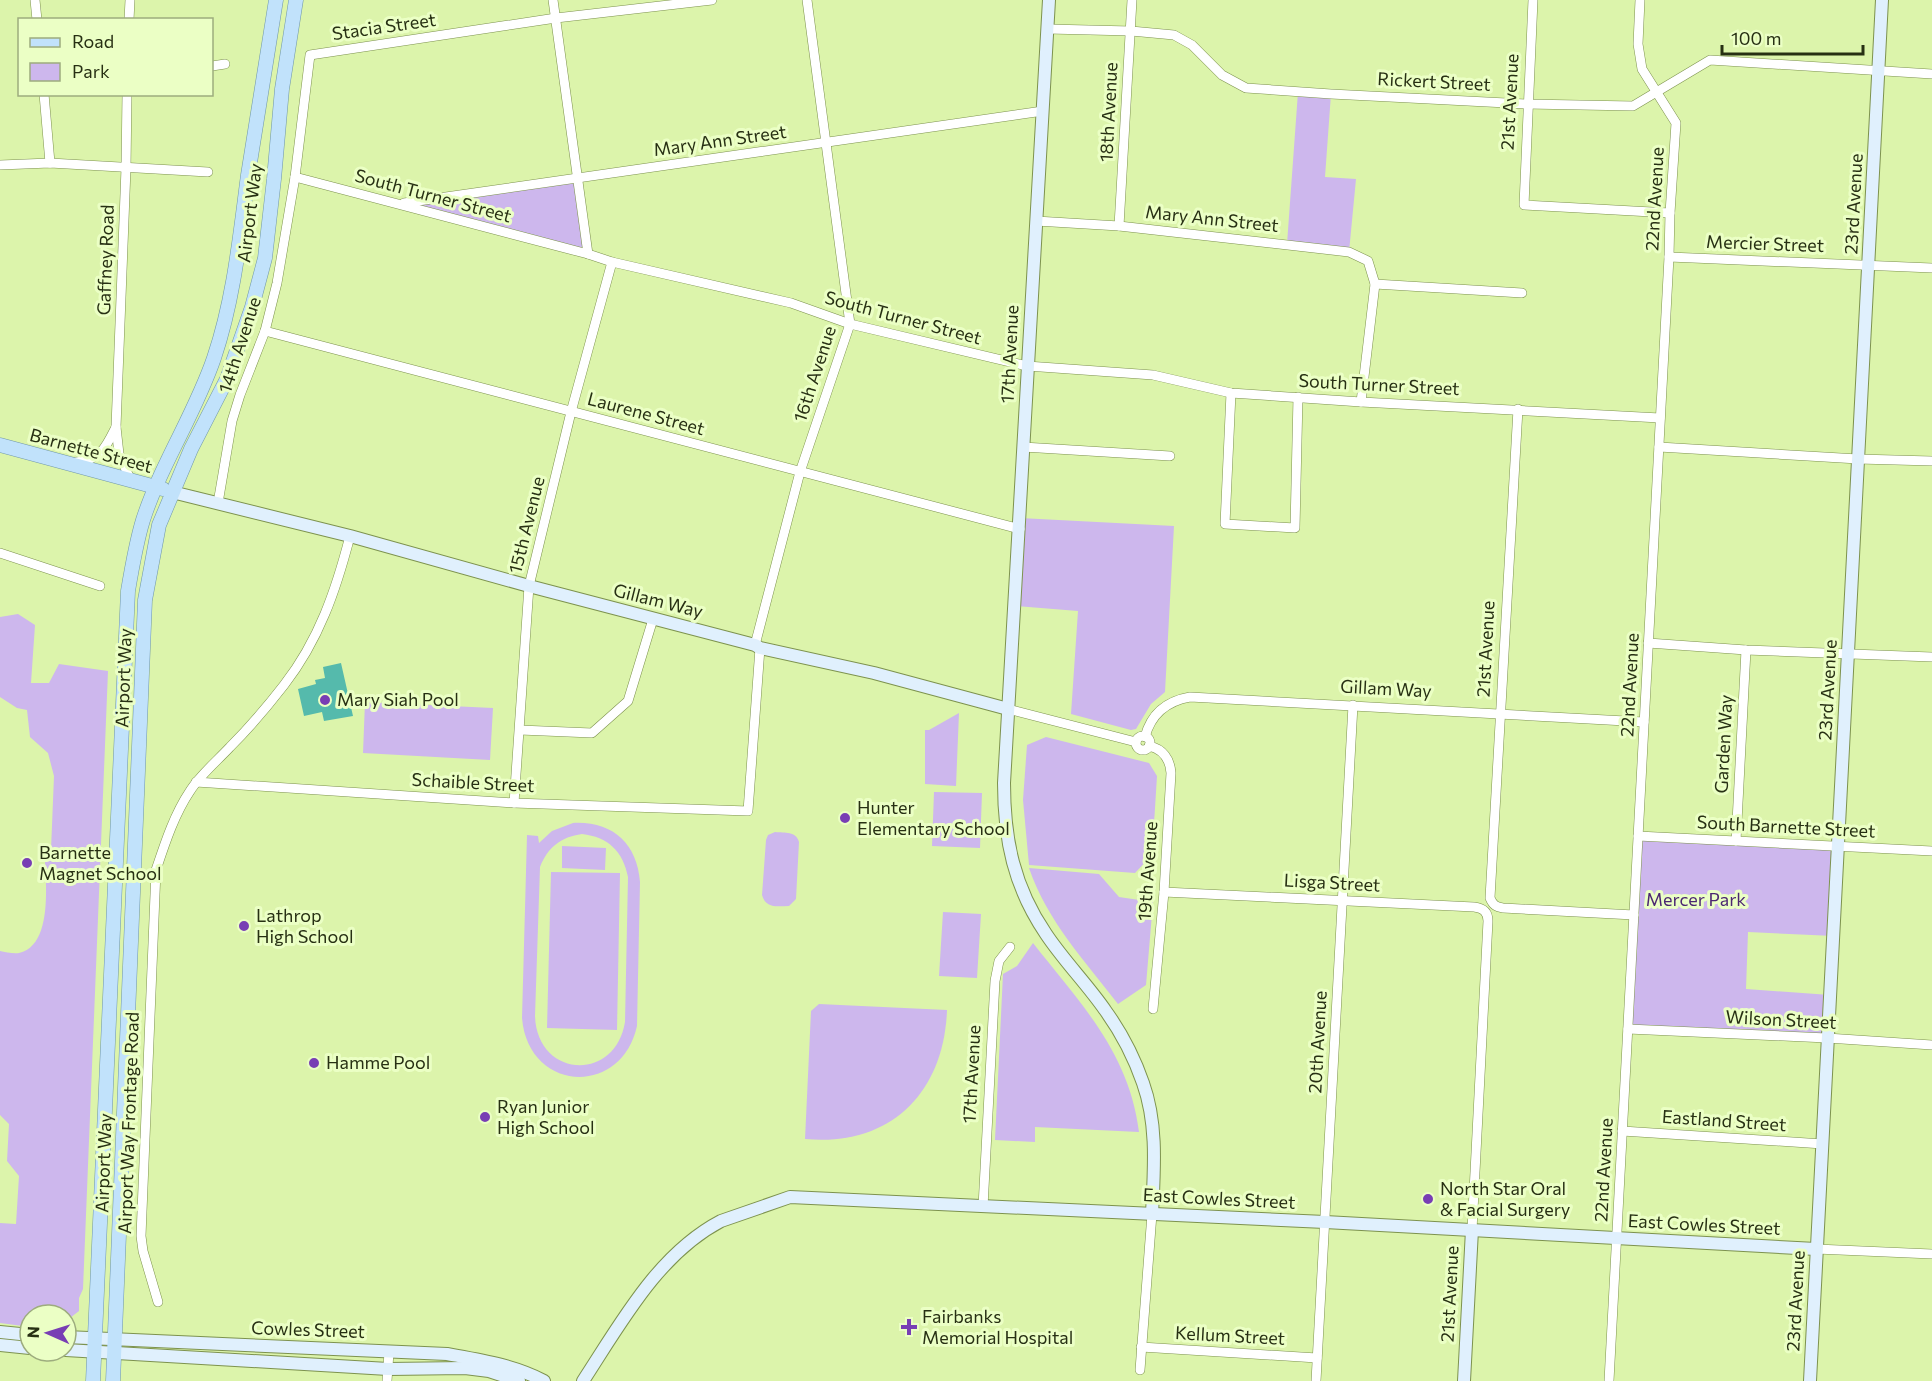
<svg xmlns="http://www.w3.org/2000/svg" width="1932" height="1381" font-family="Commissioner,sans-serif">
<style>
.green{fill:#cdb7ed;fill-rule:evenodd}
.water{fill:#55baac}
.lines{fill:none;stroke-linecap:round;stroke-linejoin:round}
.street-casing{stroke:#7d924e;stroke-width:10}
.secondary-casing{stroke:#7d924e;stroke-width:14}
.primary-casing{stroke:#7097a8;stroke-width:15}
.street{stroke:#fff;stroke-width:9}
.secondary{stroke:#e0f0fd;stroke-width:12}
.primary{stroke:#c1e2fb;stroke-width:14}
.poi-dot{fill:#783eb4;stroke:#ebffc5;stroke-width:2}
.labels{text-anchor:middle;stroke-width:6;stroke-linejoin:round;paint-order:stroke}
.street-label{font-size:18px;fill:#273013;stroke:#ebffc5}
.poi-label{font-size:18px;fill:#273013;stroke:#ebffc5;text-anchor:start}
.park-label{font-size:18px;fill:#4b2672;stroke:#ebffc5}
</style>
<rect width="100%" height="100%" fill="#dcf4ab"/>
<!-- green -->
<g class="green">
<polygon points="1298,92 1331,94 1325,177 1356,179 1349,252 1287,244"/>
<polygon points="577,177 588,254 401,204"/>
<polygon points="1020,518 1174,526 1165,692 1151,704 1136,729 1131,730 1071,714 1078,611 1015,606"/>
<path d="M18,614L35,625L31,683H49L59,664L108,671L83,1289L79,1298V1311L66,1321V1315H30V1327L0,1323V1223L16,1224L19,1176L7,1161L9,1124L0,1115V951C5,952 14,954 19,953C52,946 46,886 45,861L56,860V853L51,850L54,776L48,753L30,737L27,710L17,708L0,697V617Z"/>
<polygon points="365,702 493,708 490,760 363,753"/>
<polygon points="959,713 956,786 925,784 925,730 929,730"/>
<polygon points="1046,737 1149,763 1157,776 1152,855 1135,873 1029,865 1023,800 1027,745"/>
<polygon points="934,792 982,793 980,848 932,846"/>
<path d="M573,823C612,821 637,843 640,882L637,1026C621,1098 528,1092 522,1018L527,835L538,836L539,843L552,831ZM582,834C608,837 623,851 628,877L625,1022C615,1083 537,1078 535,1016L540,867C548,847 561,837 582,834Z"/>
<path d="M775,832C785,833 796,831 799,842L796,899L789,906C777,906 766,909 762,895L766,840L768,835Z"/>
<polygon points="1638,836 1838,845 1834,936 1748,932 1746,989 1830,995 1827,1038 1628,1029"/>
<polygon points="562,846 606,848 605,870 562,868"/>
<path d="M1029,868L1099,874L1119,897L1153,902L1146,985L1118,1004C1085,961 1047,921 1029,868Z"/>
<polygon points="551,872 620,873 617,1030 547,1028"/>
<polygon points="943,912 981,914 977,978 939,976"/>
<path d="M1033,943C1080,1003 1129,1052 1139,1132L1035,1127V1142L995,1140L1003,974L1017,966Z"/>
<path d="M819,1004L947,1010C944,1093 890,1147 805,1139L811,1011Z"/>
</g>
<!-- water -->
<polygon class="water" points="341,663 353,716 324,721 322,712 304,716 298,689 316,684 315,680 325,678 323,667"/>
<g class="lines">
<defs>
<g id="street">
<polyline points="35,0 37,20"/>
<polyline points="553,0 588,254"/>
<polyline points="1533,0 1524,205 1670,213"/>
<polyline points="129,20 130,0"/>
<polyline points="1048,29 1131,31 1174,35 1192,45 1222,75 1246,88 1331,94 1527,104 1633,106 1710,60 1932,74"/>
<polyline points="212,66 225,64"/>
<polyline points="44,94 50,163"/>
<polyline points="127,94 126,168 116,427 119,454 131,481"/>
<polyline points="0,165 50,163 208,172"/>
<polyline points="295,177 588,254 612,262 791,303 850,324 1027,366 1153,375 1231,393 1361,402 1660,418"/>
<polyline points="404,203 1043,111"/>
<polyline points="1036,221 1119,226 1349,252 1368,261 1375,284 1361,402"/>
<polyline points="1119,226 1132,0"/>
<polyline points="1669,257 1932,268"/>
<polyline points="1375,284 1522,293"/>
<polyline points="265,331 1020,529"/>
<polyline points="1231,393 1225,524 1295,528 1298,397"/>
<path d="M1518,409L1490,898C1493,905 1496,907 1503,908L1634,915"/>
<polyline points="1023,447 1170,456"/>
<polyline points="1659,447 1858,459 1932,461"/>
<path d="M76,462C101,460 106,447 116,427"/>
<polyline points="218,503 232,421 240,395 265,331 277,283 295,177 310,55 556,18 712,0"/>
<polyline points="0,553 100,586"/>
<polyline points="1648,643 1746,650 1932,657"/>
<polyline points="755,645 800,472 850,324 807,0"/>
<polyline points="1008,709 1136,742"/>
<polyline points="520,730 592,733 628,701 653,619"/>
<circle cx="1143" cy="743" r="7"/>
<path d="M1145,737C1151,714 1167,701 1190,697L1644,722"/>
<path d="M1149,746C1163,749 1170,759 1171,773L1164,892L1153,1009"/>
<polyline points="196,782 514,803 748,811 760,648"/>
<polyline points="514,803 529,586 571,412 612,262"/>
<polyline points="1638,836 1932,851"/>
<polyline points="1736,841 1746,650"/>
<path d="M1164,892L1474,907C1483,908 1488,912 1488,921L1472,1230"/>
<polyline points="1628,1029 1827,1038 1932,1045"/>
<polyline points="1622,1131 1823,1144"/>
<polyline points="983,1207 995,981 999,961 1010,947"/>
<polyline points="1816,1249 1932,1254"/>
<path d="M158,1302L143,1251L141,1236L156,870C165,843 174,815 190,791C200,775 217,761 230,747C249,728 267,707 284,685C319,640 336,590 350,536"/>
<polyline points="1141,1347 1317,1358"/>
<polyline points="1140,1370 1152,1214"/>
<polyline points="387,1381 389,1352"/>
<polyline points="1316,1381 1353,705"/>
<polyline points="1609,1381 1669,257 1670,213 1676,123 1642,69 1638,44 1640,0"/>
</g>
<g id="secondary">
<path d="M1049,0L1004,783C1004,840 1014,887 1046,934C1064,961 1087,984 1105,1010C1121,1032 1134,1057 1143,1083C1158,1125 1154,1170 1152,1214"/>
<polyline points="172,492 350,536 529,586 755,645 760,648 874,673 1008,709"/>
<polyline points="0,1332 30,1335"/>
<path d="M66,1337L447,1354C480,1360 514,1365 544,1381"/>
<polyline points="0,1345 30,1348"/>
<polyline points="66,1350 388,1369 465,1368 489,1371 519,1381"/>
<path d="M583,1381C621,1323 658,1254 721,1221L790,1197L1325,1222L1816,1249"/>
<polyline points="1464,1381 1472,1230"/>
<polyline points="1810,1381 1882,0"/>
</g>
<g id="primary">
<polyline points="0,445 163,489"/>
<path d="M93,1381L128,591C132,567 136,543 143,520C161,464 195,414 214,358C234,299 240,236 248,175C257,117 267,58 276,0"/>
<polyline points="113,1381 145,600 159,525 191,449 227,379 252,307 265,258 274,179 282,89 296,0"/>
</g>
</defs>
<!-- street casing -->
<use href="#street" class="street-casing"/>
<!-- secondary casing -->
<use href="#secondary" class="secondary-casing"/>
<!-- primary casing -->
<use href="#primary" class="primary-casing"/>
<!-- street -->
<use href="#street" class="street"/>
<!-- secondary -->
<use href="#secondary" class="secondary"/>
<!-- primary -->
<use href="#primary" class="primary"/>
</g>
<!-- markers -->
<g class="poi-dot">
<circle cx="325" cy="700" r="6"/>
<circle cx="845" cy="818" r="6"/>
<circle cx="27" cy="863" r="6"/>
<circle cx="244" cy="926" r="6"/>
<circle cx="314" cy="1063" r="6"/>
<circle cx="485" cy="1117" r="6"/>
<circle cx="1428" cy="1199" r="6"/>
<path d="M906 1318h6v6h6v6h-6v6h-6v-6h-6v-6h6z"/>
</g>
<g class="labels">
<!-- street labels -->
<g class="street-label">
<text transform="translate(384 27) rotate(-8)" y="6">Stacia Street</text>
<text transform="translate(1434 82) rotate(3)" y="6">Rickert Street</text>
<text transform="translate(1510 102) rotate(-87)" y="6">21st Avenue</text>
<text transform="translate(1109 112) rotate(-87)" y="6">18th Avenue</text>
<text transform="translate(720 141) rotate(-8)" y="6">Mary Ann Street</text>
<text transform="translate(433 196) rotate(15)" y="6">South Turner Street</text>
<text transform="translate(1655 199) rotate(-87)" y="6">22nd Avenue</text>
<text transform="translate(1854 204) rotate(-87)" y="6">23rd Avenue</text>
<text transform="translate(250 213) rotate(-83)" y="6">Airport Way</text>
<text transform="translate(1212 219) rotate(6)" y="6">Mary Ann Street</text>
<text transform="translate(1765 244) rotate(2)" y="6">Mercier Street</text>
<text transform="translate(106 260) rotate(-88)" y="6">Gaffney Road</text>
<text transform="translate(903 318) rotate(15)" y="6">South Turner Street</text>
<text transform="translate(240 345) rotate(-72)" y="6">14th Avenue</text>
<text transform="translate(1010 354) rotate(-87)" y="6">17th Avenue</text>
<text transform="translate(815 374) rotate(-72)" y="6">16th Avenue</text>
<text transform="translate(1379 385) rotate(3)" y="6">South Turner Street</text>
<text transform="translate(646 414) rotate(15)" y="6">Laurene Street</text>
<text transform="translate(91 451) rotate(15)" y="6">Barnette Street</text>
<text transform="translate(527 525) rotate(-76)" y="6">15th Avenue</text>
<text transform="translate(658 601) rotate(14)" y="6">Gillam Way</text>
<text transform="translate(1486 649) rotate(-87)" y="6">21st Avenue</text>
<text transform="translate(124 678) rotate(-88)" y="6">Airport Way</text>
<text transform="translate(1630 685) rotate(-87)" y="6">22nd Avenue</text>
<text transform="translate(1386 689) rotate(3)" y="6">Gillam Way</text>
<text transform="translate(1828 690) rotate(-87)" y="6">23rd Avenue</text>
<text transform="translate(1724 744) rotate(-87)" y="6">Garden Way</text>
<text transform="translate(473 783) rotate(3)" y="6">Schaible Street</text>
<text transform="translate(1786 827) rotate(3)" y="6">South Barnette Street</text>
<text transform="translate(1148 871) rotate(-86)" y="6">19th Avenue</text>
<text transform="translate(1332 883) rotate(3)" y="6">Lisga Street</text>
<text transform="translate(1781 1020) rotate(3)" y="6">Wilson Street</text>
<text transform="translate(1318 1042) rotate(-87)" y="6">20th Avenue</text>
<text transform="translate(972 1074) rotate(-87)" y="6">17th Avenue</text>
<text transform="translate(1724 1121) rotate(4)" y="6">Eastland Street</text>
<text transform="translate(129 1123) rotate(-88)" y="6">Airport Way Frontage Road</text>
<text transform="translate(104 1163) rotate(-88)" y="6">Airport Way</text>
<text transform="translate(1604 1170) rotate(-87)" y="6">22nd Avenue</text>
<text transform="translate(1219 1199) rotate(3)" y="6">East Cowles Street</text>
<text transform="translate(1704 1225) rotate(3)" y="6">East Cowles Street</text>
<text transform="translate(1450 1294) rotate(-87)" y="6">21st Avenue</text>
<text transform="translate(1796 1301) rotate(-87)" y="6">23rd Avenue</text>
<text transform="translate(308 1330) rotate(2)" y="6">Cowles Street</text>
<text transform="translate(1230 1336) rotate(3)" y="6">Kellum Street</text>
</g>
<!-- poi labels -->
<g class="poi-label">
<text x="337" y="706">Mary Siah Pool</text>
<text x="857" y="814">Hunter<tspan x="857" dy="21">Elementary School</tspan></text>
<text x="39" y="859">Barnette<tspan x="39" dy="21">Magnet School</tspan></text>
<text x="256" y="922">Lathrop<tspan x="256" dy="21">High School</tspan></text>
<text x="326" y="1069">Hamme Pool</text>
<text x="497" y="1113">Ryan Junior<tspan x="497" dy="21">High School</tspan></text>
<text x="1440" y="1195">North Star Oral<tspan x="1440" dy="21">&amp; Facial Surgery</tspan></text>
<text x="922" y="1323">Fairbanks<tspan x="922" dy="21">Memorial Hospital</tspan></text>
</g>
<!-- park labels -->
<g class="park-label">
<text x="1696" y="906">Mercer Park</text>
</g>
</g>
<!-- legend -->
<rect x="18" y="18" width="195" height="78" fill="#ebffc5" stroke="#9dac7e" stroke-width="1.5"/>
<rect x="30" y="38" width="30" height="9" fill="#c1e2fb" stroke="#9dac7e" stroke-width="1.5"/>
<text x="72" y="48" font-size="18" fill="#273013">Road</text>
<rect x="30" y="63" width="30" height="18" fill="#cdb7ed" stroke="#9dac7e" stroke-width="1.5"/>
<text x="72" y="78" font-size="18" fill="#273013">Park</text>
<!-- north arrow -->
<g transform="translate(48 1333) rotate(273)"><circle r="28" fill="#ebffc5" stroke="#9dac7e" stroke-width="1.5"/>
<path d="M0-4.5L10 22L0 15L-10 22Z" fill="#783eb4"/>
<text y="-9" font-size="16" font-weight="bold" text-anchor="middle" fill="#273013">N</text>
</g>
<!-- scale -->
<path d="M1722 45v9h141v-9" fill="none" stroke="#273013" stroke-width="3"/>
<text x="1731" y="45" font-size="18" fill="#273013" stroke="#ebffc5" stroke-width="4.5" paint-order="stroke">100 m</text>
</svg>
